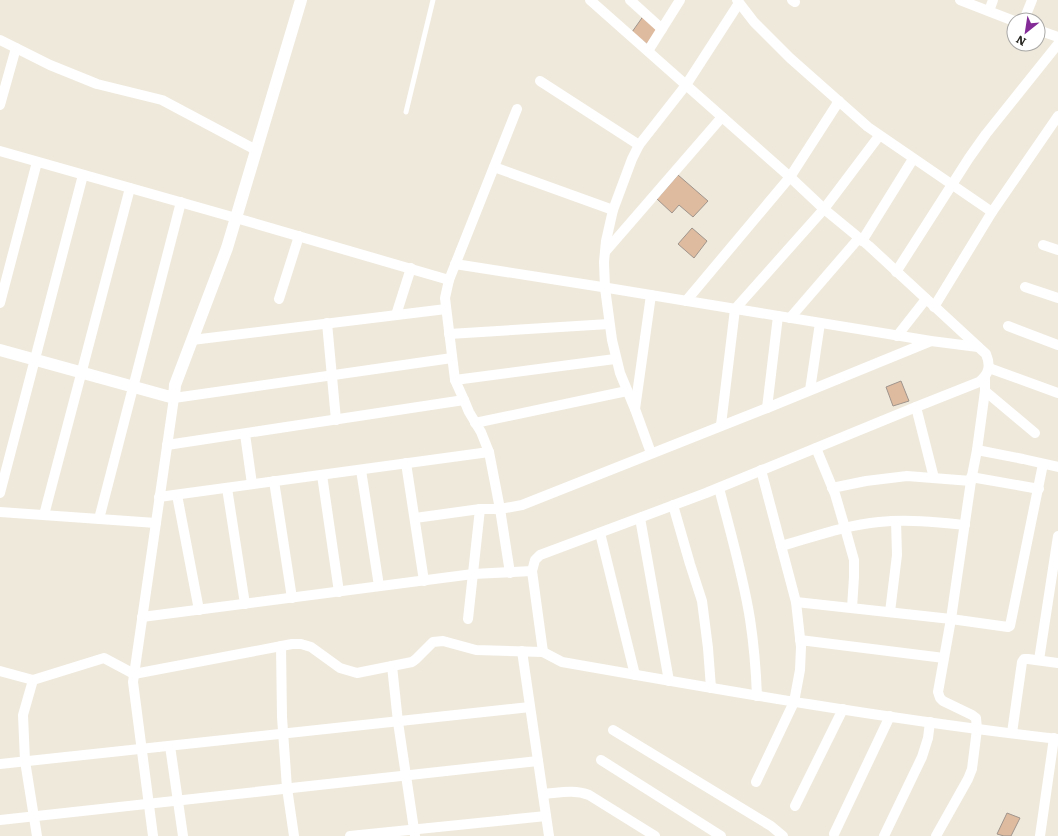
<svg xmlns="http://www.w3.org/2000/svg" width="1058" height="836" font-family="Literata,serif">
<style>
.building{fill:#deba9e;stroke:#a0958c}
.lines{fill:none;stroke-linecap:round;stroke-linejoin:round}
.service{stroke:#fff;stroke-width:5}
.minor{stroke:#fff;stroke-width:10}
.tertiary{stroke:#fff;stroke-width:12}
</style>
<rect width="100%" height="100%" fill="#efe9dc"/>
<!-- building -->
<g class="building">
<polygon points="644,15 661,28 648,45 632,32"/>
<polygon points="678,175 708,201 693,217 679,205 672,213 657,199"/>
<polygon points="692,228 707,241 694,258 678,244"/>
<polygon points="901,381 909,401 893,406 886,387"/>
<polygon points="1007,813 1020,818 1011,836 1004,836 997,834"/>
</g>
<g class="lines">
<!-- service -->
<polyline class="service" points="406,112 433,0"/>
<!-- minor -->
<g class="minor">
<polyline points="630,0 662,29"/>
<polyline points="737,0 754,22 790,58 868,127 992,212"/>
<polyline points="792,0 795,2"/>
<polyline points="960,0 1014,21"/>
<polyline points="989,11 993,0"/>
<polyline points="1024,20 1032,0"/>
<polyline points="1038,30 1058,37"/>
<polyline points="0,40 50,65 97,84 162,100 256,150"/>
<polyline points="648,51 680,0"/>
<polyline points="540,81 639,145"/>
<polyline points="0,105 16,48"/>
<polyline points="0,151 236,218 449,280"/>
<polyline points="494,167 613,210"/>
<polyline points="862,241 913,159"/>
<polyline points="1043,245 1058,250"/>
<polyline points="605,252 722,117"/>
<polyline points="455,264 602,287 931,341 978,347"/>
<polyline points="896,272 969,158 986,134 1058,44"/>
<polyline points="1025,287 1058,298"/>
<polyline points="279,299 299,236"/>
<polyline points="686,301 790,177 839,101"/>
<polyline points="0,303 37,162"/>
<polyline points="934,307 992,212 1058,116"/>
<polyline points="396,315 411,268"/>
<polyline points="790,318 859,238"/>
<polyline points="327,323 336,420"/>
<polyline points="1008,326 1058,345"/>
<polyline points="449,334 609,324"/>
<polyline points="897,336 926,299"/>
<polyline points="192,340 446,309"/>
<polyline points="989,368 1058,393"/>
<polyline points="455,380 615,359"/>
<polyline points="810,390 820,323"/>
<polyline points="985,391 1035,433"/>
<polyline points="464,400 469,412 481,432 489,452 500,509 510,573"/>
<polyline points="916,407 934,478"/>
<polyline points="767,408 778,316"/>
<polyline points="635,409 651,295"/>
<polyline points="475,423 627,391"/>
<polyline points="721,425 735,309 824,209 879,136"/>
<polyline points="245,434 252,484"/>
<polyline points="167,445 464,400 455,380 445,298 449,280 517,109"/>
<polyline points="816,448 835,494 845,528 854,560 854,577 852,608"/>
<polyline points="977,450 1023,459 1058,467"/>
<polyline points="651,453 635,409 620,373 612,340 605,288 604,262 606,241 613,210 632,159 639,145 686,85 739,3"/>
<polyline points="406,463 424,581"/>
<polyline points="361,470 379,586"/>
<polyline points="322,475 339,592"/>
<polyline points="971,477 1039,489"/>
<polyline points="274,481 292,598"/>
<polyline points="227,488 245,604"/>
<path d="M719,488C730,531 743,575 750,619C754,645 756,670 757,696"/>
<polyline points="832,488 866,481 907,476 971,481"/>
<polyline points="0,493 83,175"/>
<polyline points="177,495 199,610"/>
<polyline points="159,497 489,452"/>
<polyline points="673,505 690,564 702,601 708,648 711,688"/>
<polyline points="0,512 156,523"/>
<polyline points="44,515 130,188"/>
<polyline points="415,518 480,509 500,509 522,505 767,408 931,341"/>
<polyline points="640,518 669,681"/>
<polyline points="99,519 181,202"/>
<polyline points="600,533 635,675"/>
<path d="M781,546C813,537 846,525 879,522C908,519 936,522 965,525"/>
<polyline points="796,602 951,619 1008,627 1010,626 1043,464"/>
<polyline points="890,612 897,555 896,521"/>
<polyline points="142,617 473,574 532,571"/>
<polyline points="468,619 480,509"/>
<polyline points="800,640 944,658"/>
<polyline points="281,646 282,717 287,788 294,836"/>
<polyline points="522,651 549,836"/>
<path d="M543,652L532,571L535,560L540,555L706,493L916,407L979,382C989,374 991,366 986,354L869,246L824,209L790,177L590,0"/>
<polyline points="1039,660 1058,536"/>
<polyline points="392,666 398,722 415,836"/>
<path d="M0,671L33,680L104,658L134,674L292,644H301L311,647L340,668L357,673L412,662L416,659L433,642L443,641L476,650L543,652L562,662C727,691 892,720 1058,739"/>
<polyline points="33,680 23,715 25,761 37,836"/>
<polyline points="613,730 771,826 783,836"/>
<polyline points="1012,733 1022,662 1024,659 1028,659 1058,663"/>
<polyline points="170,746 183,836"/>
<polyline points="601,760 721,836"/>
<polyline points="0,764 530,707"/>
<polyline points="756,782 794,702 800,670 801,647 796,602 761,470"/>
<path d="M543,794C558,793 574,789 589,795L655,836"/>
<polyline points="795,806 843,709"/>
<polyline points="0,820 538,761"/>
<polyline points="834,834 890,716"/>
<polyline points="153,836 133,682 174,398 452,358"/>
<polyline points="350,836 546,816"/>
<polyline points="884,836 922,757 928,738 930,722"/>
<polyline points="936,836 968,779 972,769 977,729 976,718 972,715 943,701 940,698 938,692 951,619 971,481 977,450 985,391 985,377"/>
<polyline points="1040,836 1054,738"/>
</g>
<!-- tertiary -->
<polyline class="tertiary" points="0,350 174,398 175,385 227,248 301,0"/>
</g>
<!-- north arrow -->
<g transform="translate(1026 32) rotate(210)"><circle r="19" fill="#ffffff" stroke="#a9a8a6"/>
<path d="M0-3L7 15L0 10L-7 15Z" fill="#842b97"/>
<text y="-6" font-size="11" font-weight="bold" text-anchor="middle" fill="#272520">N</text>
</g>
</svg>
